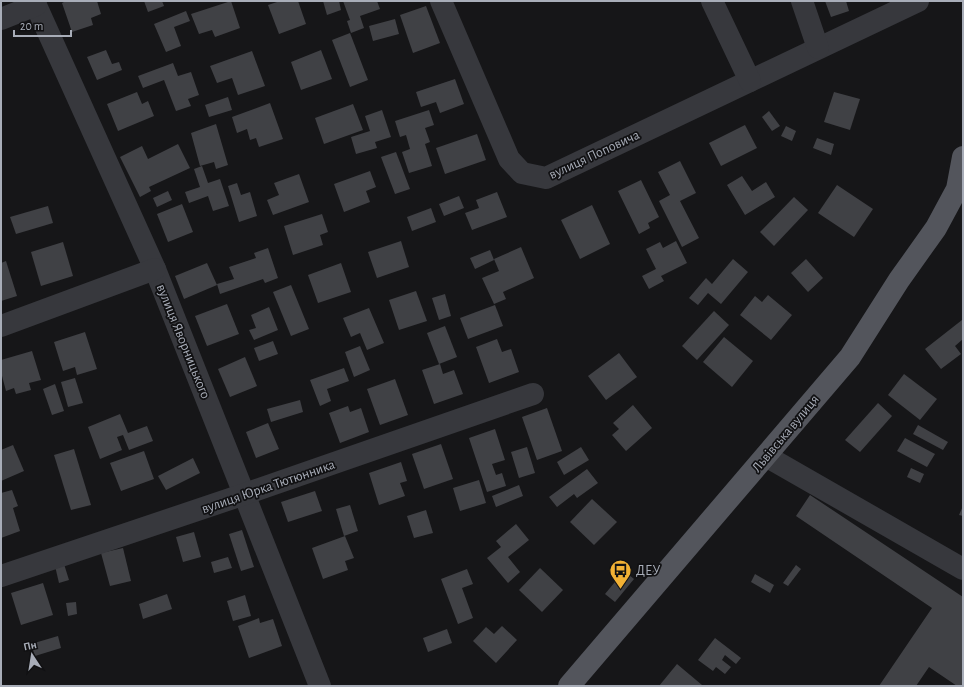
<svg xmlns="http://www.w3.org/2000/svg" width="964" height="687" font-family="'Alegreya Sans',sans-serif">
<style>
.building{fill:#404145}
.lines{fill:none;stroke-linecap:round;stroke-linejoin:round}
.minor{stroke:#37383d;stroke-width:22}
.major{stroke:#53555c;stroke-width:22}
.labels{text-anchor:middle;stroke-width:3.5;stroke-linejoin:round;paint-order:stroke}
.street-label{font-size:14px;fill:#a8adb8;stroke:#111113}
.poi-label{font-size:14px;fill:#a8adb8;stroke:#111113;text-anchor:start}
</style>
<rect width="100%" height="100%" fill="#161618"/>
<!-- building -->
<g class="building">
<polygon points="66,1 97,1 101,14 91,18 93,25 72,32 62,3"/>
<polygon points="144,1 162,1 164,6 148,12"/>
<polygon points="231,1 240,28 215,37 212,30 199,34 191,14"/>
<polygon points="280,1 298,1 306,24 279,34 268,5"/>
<polygon points="323,1 339,1 341,10 327,15"/>
<polygon points="343,1 377,1 380,9 360,16 364,28 351,33 347,21 350,20"/>
<polygon points="825,1 846,1 849,11 831,17"/>
<polygon points="426,6 440,43 413,53 400,15"/>
<polygon points="186,11 190,21 174,27 181,46 166,52 154,24"/>
<polygon points="395,19 399,34 373,41 369,26"/>
<polygon points="350,33 368,80 350,87 332,40"/>
<polygon points="106,50 112,64 119,62 122,70 97,80 87,57"/>
<polygon points="321,50 332,79 301,90 291,62"/>
<polygon points="252,51 265,86 238,95 232,78 217,83 210,66"/>
<polygon points="173,63 178,76 191,72 199,95 188,99 191,106 176,111 164,80 143,88 138,76"/>
<polygon points="455,79 464,104 440,113 436,102 421,107 416,92"/>
<polygon points="137,92 142,104 148,101 154,116 118,131 107,104"/>
<polygon points="834,92 860,99 850,130 824,122"/>
<polygon points="228,97 232,110 209,117 205,105"/>
<polygon points="270,103 283,139 259,147 256,138 250,140 247,129 237,133 232,117"/>
<polygon points="353,104 363,130 324,144 315,118"/>
<polygon points="382,110 391,137 375,142 377,148 356,154 351,137 370,131 365,116"/>
<polygon points="429,110 434,125 425,128 430,142 425,144 432,166 409,173 402,152 410,149 406,135 400,137 395,121"/>
<polygon points="769,111 780,126 772,131 762,117"/>
<polygon points="216,124 228,165 216,169 214,162 200,166 191,133"/>
<polygon points="745,125 757,148 721,166 709,143"/>
<polygon points="786,126 796,131 792,141 781,136"/>
<polygon points="477,134 486,160 445,174 436,148"/>
<polygon points="817,138 834,144 831,155 813,148"/>
<polygon points="178,144 190,168 149,187 151,191 140,197 120,157 142,146 148,159"/>
<polygon points="396,152 410,189 395,194 381,157"/>
<polygon points="680,161 696,193 680,201 699,238 682,247 659,201 670,195 658,172"/>
<polygon points="202,166 208,183 220,179 229,206 213,211 208,196 189,203 185,192 200,187 194,169"/>
<polygon points="370,171 376,187 366,191 370,202 344,212 334,184"/>
<polygon points="299,174 309,202 273,215 267,200 279,195 274,183"/>
<polygon points="742,176 752,191 766,182 775,197 745,215 727,185"/>
<polygon points="641,180 659,217 648,223 650,228 639,234 618,191"/>
<polygon points="237,183 241,195 250,192 257,216 239,222 228,186"/>
<polygon points="837,185 873,209 854,237 818,213"/>
<polygon points="168,191 172,200 157,207 153,198"/>
<polygon points="497,192 507,217 472,230 465,213 479,208 476,200"/>
<polygon points="459,196 464,208 444,216 439,204"/>
<polygon points="794,197 808,210 774,246 760,232"/>
<polygon points="182,204 193,232 168,242 157,214"/>
<polygon points="592,205 610,244 580,259 561,220"/>
<polygon points="48,206 53,223 16,234 10,217"/>
<polygon points="431,208 436,222 412,231 407,217"/>
<polygon points="322,214 328,232 320,235 323,245 293,255 284,226"/>
<polygon points="401,241 409,267 377,278 368,252"/>
<polygon points="676,241 687,263 661,276 664,281 649,289 642,276 656,269 646,249 660,242 663,248"/>
<polygon points="63,242 73,276 41,286 31,252"/>
<polygon points="521,247 534,278 503,292 506,299 494,304 482,278 499,271 494,259"/>
<polygon points="268,248 278,278 265,283 263,279 220,294 217,284 234,279 229,267 256,258 254,253"/>
<polygon points="490,250 494,260 475,269 470,258"/>
<polygon points="733,259 748,272 721,304 708,293 698,305 689,298 706,278 712,284"/>
<polygon points="806,259 823,278 808,292 791,273"/>
<polygon points="6,261 17,296 1,301 1,263"/>
<polygon points="207,263 217,285 184,299 175,276"/>
<polygon points="341,263 351,292 318,303 308,275"/>
<polygon points="291,285 309,329 291,336 273,292"/>
<polygon points="416,291 427,321 399,330 389,300"/>
<polygon points="445,294 451,316 439,320 432,298"/>
<polygon points="768,295 792,315 771,340 740,315 755,296 762,302"/>
<polygon points="227,304 239,334 207,346 195,316"/>
<polygon points="495,305 503,326 468,339 460,318"/>
<polygon points="269,307 278,330 254,340 249,330 256,328 251,315"/>
<polygon points="369,308 384,343 367,350 360,333 351,337 343,318"/>
<polygon points="714,311 729,325 697,360 682,346"/>
<polygon points="962,320 963,339 955,346 961,354 941,369 925,349"/>
<polygon points="445,326 457,357 439,364 427,333"/>
<polygon points="85,332 97,369 77,375 75,367 63,371 54,342"/>
<polygon points="724,337 753,361 732,387 703,362"/>
<polygon points="497,339 502,352 511,349 519,372 489,383 476,347"/>
<polygon points="273,341 278,354 259,361 254,348"/>
<polygon points="360,346 370,370 354,377 345,352"/>
<polygon points="32,351 41,380 29,383 31,390 16,394 14,388 6,391 1,372 1,360"/>
<polygon points="619,353 637,377 606,400 588,376"/>
<polygon points="245,357 257,386 230,397 218,369"/>
<polygon points="440,364 443,374 454,370 463,394 434,404 422,370"/>
<polygon points="344,368 349,381 327,389 331,401 320,406 310,380"/>
<polygon points="904,374 937,399 920,420 888,395"/>
<polygon points="75,378 83,403 68,407 61,382"/>
<polygon points="395,379 408,415 380,425 367,389"/>
<polygon points="55,384 64,411 52,415 43,389"/>
<polygon points="300,400 303,412 271,422 267,409"/>
<polygon points="878,403 892,416 860,452 845,440"/>
<polygon points="633,405 652,428 626,451 612,435 619,429 613,423"/>
<polygon points="348,406 350,412 361,408 369,432 340,443 329,413"/>
<polygon points="547,408 562,451 537,460 522,417"/>
<polygon points="120,414 128,433 147,426 153,441 129,450 123,435 117,437 122,450 100,459 88,427"/>
<polygon points="268,423 279,449 256,458 246,432"/>
<polygon points="918,425 948,442 943,450 913,434"/>
<polygon points="495,429 505,460 492,464 496,475 502,473 506,486 487,492 469,438"/>
<polygon points="905,438 935,454 927,467 897,451"/>
<polygon points="441,444 453,479 424,489 412,454"/>
<polygon points="13,445 24,471 1,481 1,450"/>
<polygon points="527,447 535,473 519,478 511,452"/>
<polygon points="581,447 589,460 564,475 557,462"/>
<polygon points="74,449 91,505 71,510 54,455"/>
<polygon points="144,451 154,479 121,491 110,463"/>
<polygon points="193,458 200,473 166,490 158,476"/>
<polygon points="401,462 407,481 400,483 405,496 379,505 369,473"/>
<polygon points="911,468 924,474 920,483 907,477"/>
<polygon points="587,469 598,483 577,498 574,494 557,507 549,497"/>
<polygon points="479,480 486,503 460,511 453,488"/>
<polygon points="519,485 523,496 496,507 492,496"/>
<polygon points="12,490 18,506 13,508 20,531 1,538 1,493"/>
<polygon points="315,491 322,511 288,522 281,502"/>
<polygon points="810,495 963,597 963,686 957,686 929,667 916,686 879,686 932,608 796,516"/>
<polygon points="592,499 617,522 594,545 570,522"/>
<polygon points="350,505 358,531 344,536 336,509"/>
<polygon points="963,506 963,516 959,515"/>
<polygon points="426,510 433,533 414,538 407,516"/>
<polygon points="516,524 529,540 508,557 520,572 508,583 487,558 501,547 496,541"/>
<polygon points="242,530 254,567 241,571 229,534"/>
<polygon points="194,532 201,557 183,562 176,537"/>
<polygon points="345,536 354,558 345,561 348,570 323,579 312,548"/>
<polygon points="123,548 131,581 110,586 101,553"/>
<polygon points="228,557 232,568 214,573 211,562"/>
<polygon points="64,564 69,580 59,583 55,566"/>
<polygon points="796,565 801,569 788,586 783,583"/>
<polygon points="540,568 563,590 542,612 519,590"/>
<polygon points="467,569 473,584 462,588 473,618 458,624 441,579"/>
<polygon points="624,571 634,579 615,602 605,594"/>
<polygon points="755,574 774,585 770,593 751,582"/>
<polygon points="43,583 53,615 21,625 11,593"/>
<polygon points="167,594 172,609 143,619 139,604"/>
<polygon points="245,595 251,616 233,621 227,601"/>
<polygon points="76,602 77,614 68,616 66,603"/>
<polygon points="259,618 260,623 273,619 282,646 249,658 238,626"/>
<polygon points="502,626 517,640 496,663 473,641 486,627 494,634"/>
<polygon points="447,629 452,643 428,652 423,638"/>
<polygon points="58,636 61,648 35,656 31,644"/>
<polygon points="715,638 741,658 736,664 725,655 722,660 731,667 725,674 716,667 713,671 698,660"/>
<polygon points="677,664 702,685 701,686 659,686"/>
</g>
<g class="lines">
<!-- minor -->
<g class="minor">
<polyline points="34,1 155,269 320,686"/>
<polyline points="441,1 509,159 522,173 546,178 918,1"/>
<polyline points="712,1 750,81"/>
<polyline points="802,1 818,48"/>
<polyline points="1,19 36,5"/>
<polyline points="1,326 155,269"/>
<polyline points="766,456 963,569"/>
<polyline points="1,576 245,494 533,394"/>
</g>
<!-- major -->
<polyline class="major" points="569,686 850,357 899,280 936,228 957,189 963,157"/>
</g>
<!-- icons -->
<defs>
<symbol id="bus-pin" viewBox="-11 -11 22 30"><path d="M0 17L-7.5 6A9.5 9.5 0 1 1 7.5 6Z" fill="#f2b134" stroke="#111113"/><path d="M-5-6H5V4H4V6H2V4H-2V6H-4V4H-5ZM-3.5-4V0h7V-4ZM-3.5 1.2v1.5H-2V1.2ZM2 1.2v1.5H3.5V1.2Z" fill="#111"/></symbol>
</defs>
<g fill-rule="evenodd">
<use href="#bus-pin" x="608" y="558" width="25" height="34"/>
</g>
<g class="labels">
<!-- street labels -->
<g class="street-label">
<text transform="translate(594 154) rotate(-25)" y="5">вулиця Поповича</text>
<text transform="translate(184 341) rotate(68)" y="5">вулиця Яворницького</text>
<text transform="translate(785 433) rotate(-50)" y="5">Львівська вулиця</text>
<text transform="translate(268 486) rotate(-19)" y="5">вулиця Юрка Тютюнника</text>
</g>
<!-- poi labels -->
<g class="poi-label">
<text x="636" y="575">ДЕУ</text>
</g>
</g>
<!-- border -->
<rect width="964" height="687" fill="none" stroke="#a8adb8" stroke-width="4"/>
<!-- north arrow -->
<g transform="translate(32 655) rotate(348)" stroke="#111113" stroke-width="3" paint-order="stroke">
<path d="M0-3L7 15L0 10L-7 15Z" fill="#a8adb8"/>
<text y="-6" font-size="11" font-weight="bold" text-anchor="middle" fill="#a8adb8">Пн</text>
</g>
<!-- scale -->
<path d="M14 30v6h57v-6" fill="none" stroke="#a8adb8" stroke-width="2"/>
<text x="20" y="30" font-size="12" fill="#a8adb8" stroke="#111113" stroke-width="3" paint-order="stroke">20 m</text>
</svg>
